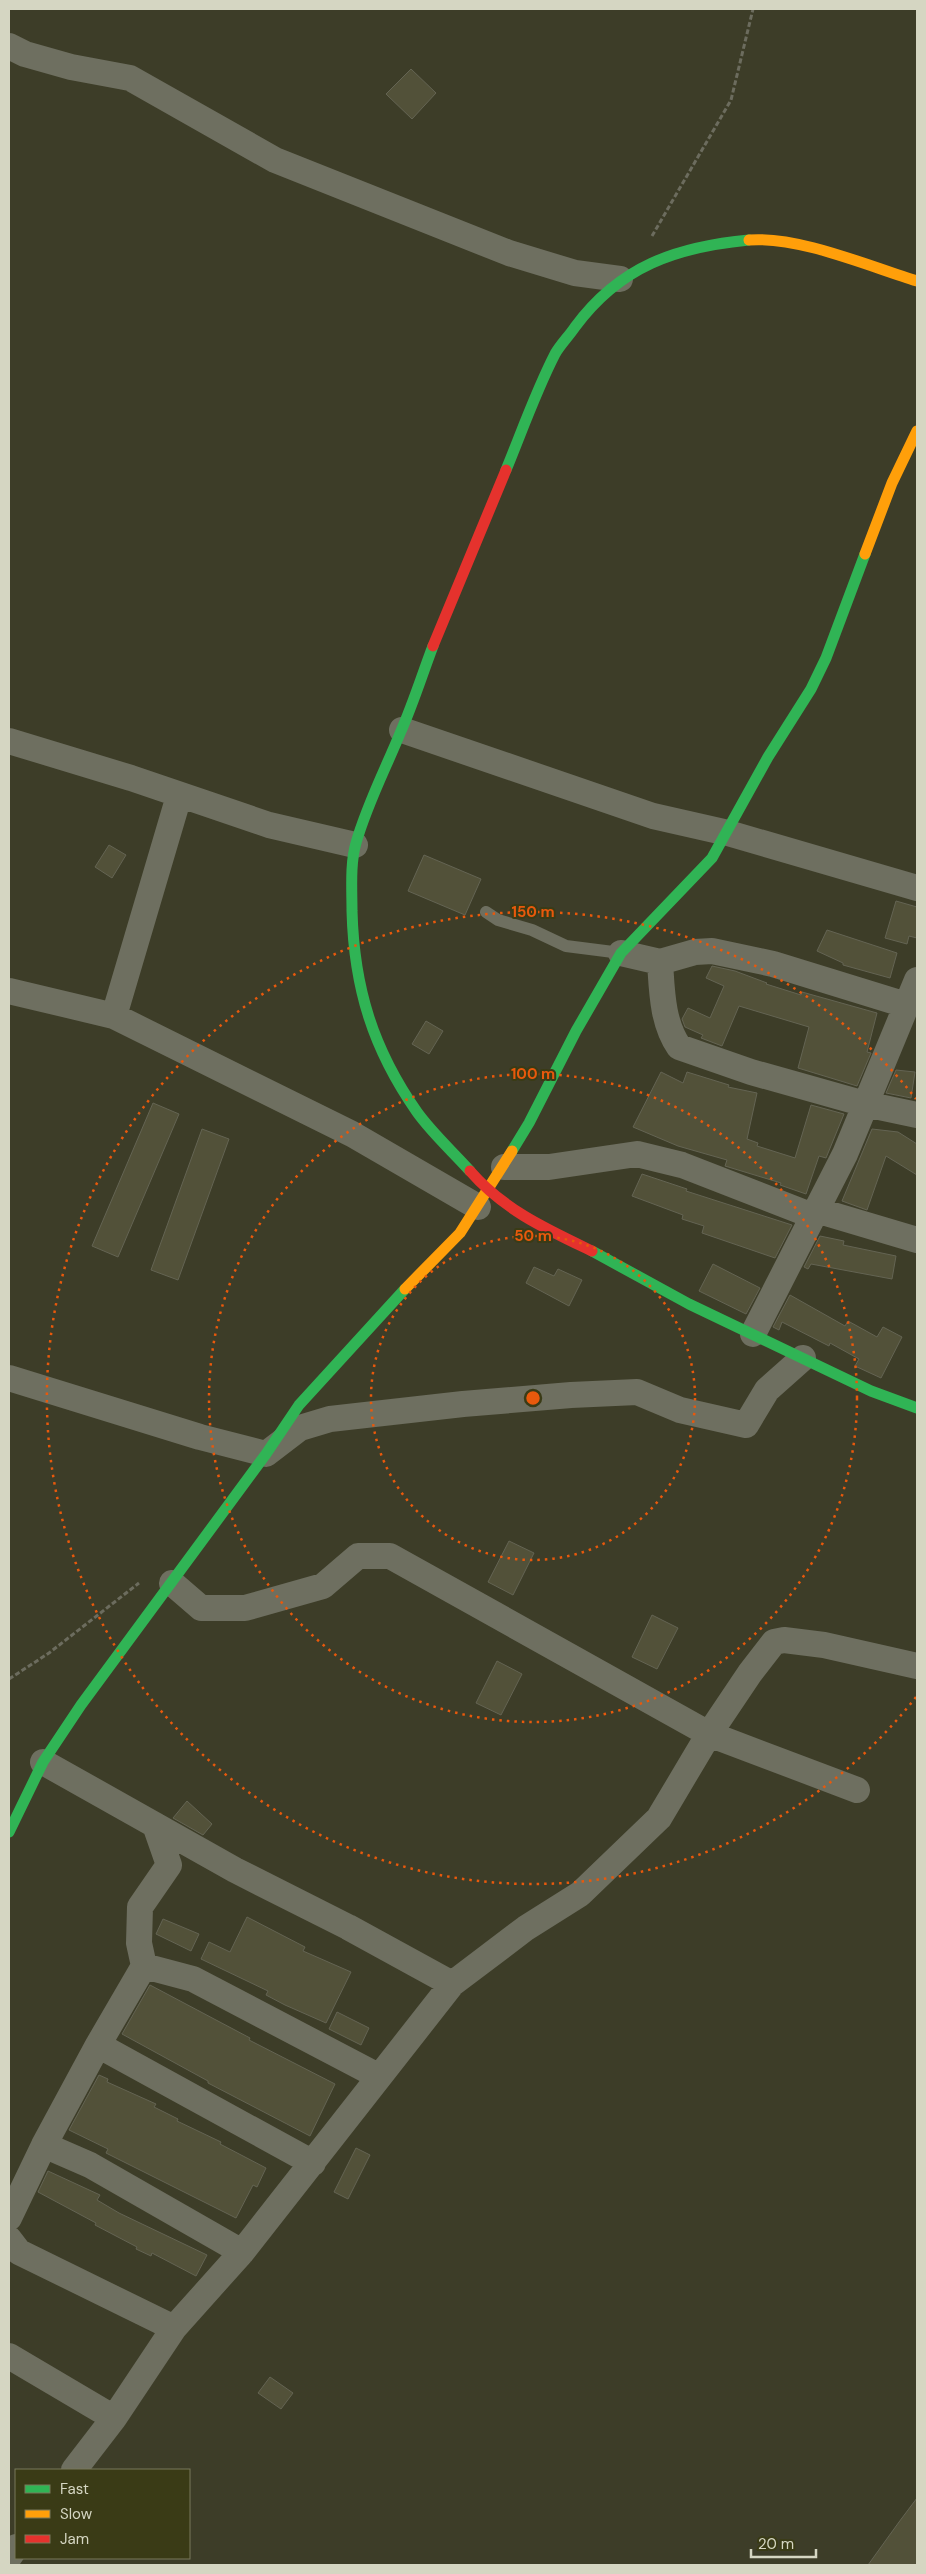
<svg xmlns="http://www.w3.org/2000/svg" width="926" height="2574" font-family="'DM Sans',sans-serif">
  <rect width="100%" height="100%" fill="#3d3d28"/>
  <path fill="#525139" stroke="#646453" d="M411 69 436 93 412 119 386 94Z
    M109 845 126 855 112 878 95 867Z
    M424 855 481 879 465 915 408 891Z
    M896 901 917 907V938L909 936 907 944 885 938Z
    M827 930 897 953 890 978 843 965V963L817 951Z
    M712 966 735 971 767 983 766 984 801 995 802 992 877 1013 867 1052 871 1053 857 1086 798 1068 809 1027 739 1006 722 1046 701 1038 703 1035 685 1027 682 1019 688 1008 710 1018 724 986 706 978Z
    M426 1021 443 1031 429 1054 412 1044Z
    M896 1070 915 1072 911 1098 886 1093Z
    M661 1072 683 1083 687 1072 729 1085 728 1087 757 1093 747 1139 758 1143 757 1146 795 1158 811 1105 844 1114 826 1158 819 1156 806 1194 780 1185 781 1183 725 1166 727 1160 678 1146 633 1127Z
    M153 1103 179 1114 118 1257 92 1246Z
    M202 1129 229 1139 178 1280 151 1270Z
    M872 1129 898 1132 917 1144V1175L886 1156 867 1210 842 1201Z
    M642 1174 687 1189 686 1191 792 1225 775 1258 702 1233 704 1226 682 1219 683 1215 632 1196Z
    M820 1236 844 1241 843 1245 896 1256 892 1279 811 1264 808 1269 804 1267Z
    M713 1264 760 1288 746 1314 699 1291Z
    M534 1267 554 1276 558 1269 582 1280 569 1306 526 1283Z
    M790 1295 845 1326 848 1321 877 1337 883 1327 902 1337 881 1378 855 1366 859 1359 830 1343 829 1346 782 1322 779 1330 773 1327Z
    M509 1541 534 1553 513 1595 488 1582Z
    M652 1615 678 1628 657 1669 632 1657Z
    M497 1661 522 1674 501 1715 476 1703Z
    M187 1801 212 1824 203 1835 173 1818Z
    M247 1917 305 1947 303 1951 351 1972 326 2023 285 2005 266 1995 268 1991 201 1959 209 1942 230 1952Z
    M163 1919 199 1934 191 1951 156 1934Z
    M150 1985 250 2038 249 2040 335 2084 310 2136 208 2083V2081L122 2034Z
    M337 2012 369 2028 361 2045 329 2029Z
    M99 2075 108 2079 107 2082 156 2104 154 2107 178 2119 177 2121 221 2142 220 2144 266 2168 257 2187 253 2185 236 2218 106 2153 108 2149 69 2130Z
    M356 2148 370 2155 348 2199 334 2192Z
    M48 2171 100 2195 97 2200 119 2213 207 2255 196 2276 152 2253 151 2256 136 2249 137 2247 95 2225 96 2223 38 2192Z
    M270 2377 293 2393 281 2409 258 2393Z
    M917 2498V2565H868L899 2522Z"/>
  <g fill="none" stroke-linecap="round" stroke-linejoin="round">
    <path stroke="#6c6c5e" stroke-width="3" stroke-dasharray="5 2.5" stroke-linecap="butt" d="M652 236 731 100 753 9
      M9 1679 49 1653 139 1583"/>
    <path stroke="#6e6f60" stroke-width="12" d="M486 912 498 920 532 930 566 946 621 953"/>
    <path stroke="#6e6f60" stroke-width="26" d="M9 46 25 54 71 67 130 78 275 160 509 253 575 273 620 279
      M402 730 653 816 728 833 917 888
      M9 741 131 778 269 825 355 845
      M621 953 660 962C662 991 662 1022 679 1047L751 1072 865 1104 917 1115
      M660 962 695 952 712 951 773 964 906 1005
      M9 991 114 1016 352 1134 478 1207
      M114 1016 179 796
      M504 1167H549L637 1154 682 1165 813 1216
      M816 1210 917 1240
      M753 1334 845 1154 917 980
      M9 1378 200 1437 266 1454 300 1428 330 1419 463 1404 571 1395 637 1392 680 1410 746 1425 767 1390 803 1358
      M172 1583 201 1608H245L323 1586 358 1556H390L709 1734 857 1790
      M43 1762 235 1870 348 1927 452 1984
      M144 1966 139 1943 140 1907 169 1865 155 1825
      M98 2045 313 2163
      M9 2218 44 2145
      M9 2239 19 2252 174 2328
      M242 2252 90 2165 44 2145 98 2045 144 1966 193 1979 378 2076
      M9 2356 114 2418
      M74 2470 114 2418 174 2328 242 2252 452 1984 526 1928 580 1894 659 1818 709 1734 750 1673 774 1642 784 1640 824 1645 917 1666
      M9 2557 16 2547"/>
    <path stroke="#30b455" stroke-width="11" d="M506 470C522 431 536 391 555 354 560 345 569 336 575 327 620 266 676 247 749 240
      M433 646C422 675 413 704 401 731 386 768 367 804 356 843 350 863 352 890 352 911 354 988 373 1049 417 1112 432 1133 453 1152 470 1171
      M512 1151 529 1123 576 1031 621 953 712 858 768 757 811 689 826 658 865 554
      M592 1251 689 1304 871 1391 917 1408
      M9 1832 43 1762 81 1705 266 1454 299 1405 405 1289"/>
    <path stroke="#ff9f0a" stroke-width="11" d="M749 240C799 236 868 266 917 281
      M865 554 892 483 917 431
      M405 1289 460 1233 512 1151"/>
    <path stroke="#e5322d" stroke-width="11" d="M433 646 506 470
      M470 1171C504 1210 546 1229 592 1251"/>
  </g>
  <g fill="none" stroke="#e8590c" stroke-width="2.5" stroke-dasharray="2.5 5">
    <circle cx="533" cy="1398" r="162"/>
    <circle cx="533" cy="1398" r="324"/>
    <path d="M916 1697A486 486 0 1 1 916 1099"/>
  </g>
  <circle cx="533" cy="1398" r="8" fill="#e8590c" stroke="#3a3b16" stroke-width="2.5"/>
  <g font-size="15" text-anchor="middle" font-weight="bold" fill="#e8590c" stroke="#3a3b16" stroke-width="4" stroke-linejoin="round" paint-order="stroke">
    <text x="533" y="917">150 m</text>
    <text x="533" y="1079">100 m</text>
    <text x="533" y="1241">50 m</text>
  </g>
  <rect width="926" height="2574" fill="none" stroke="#d5d6c2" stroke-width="20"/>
  <rect x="15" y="2469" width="175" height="90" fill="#3a3b16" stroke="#78795b"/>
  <rect x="25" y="2485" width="25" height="8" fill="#30b455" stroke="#78795b"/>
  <text x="60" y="2494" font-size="15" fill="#d5d6c2">Fast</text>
  <rect x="25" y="2510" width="25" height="8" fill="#ff9f0a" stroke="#78795b"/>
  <text x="60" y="2519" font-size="15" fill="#d5d6c2">Slow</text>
  <rect x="25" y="2535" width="25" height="8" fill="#e5322d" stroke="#78795b"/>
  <text x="60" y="2544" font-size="15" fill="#d5d6c2">Jam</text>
  <path d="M751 2549v8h65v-8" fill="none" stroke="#d5d6c2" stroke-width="2.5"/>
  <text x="758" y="2549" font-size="15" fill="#d5d6c2" stroke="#3a3b16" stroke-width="4" paint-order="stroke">20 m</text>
</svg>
